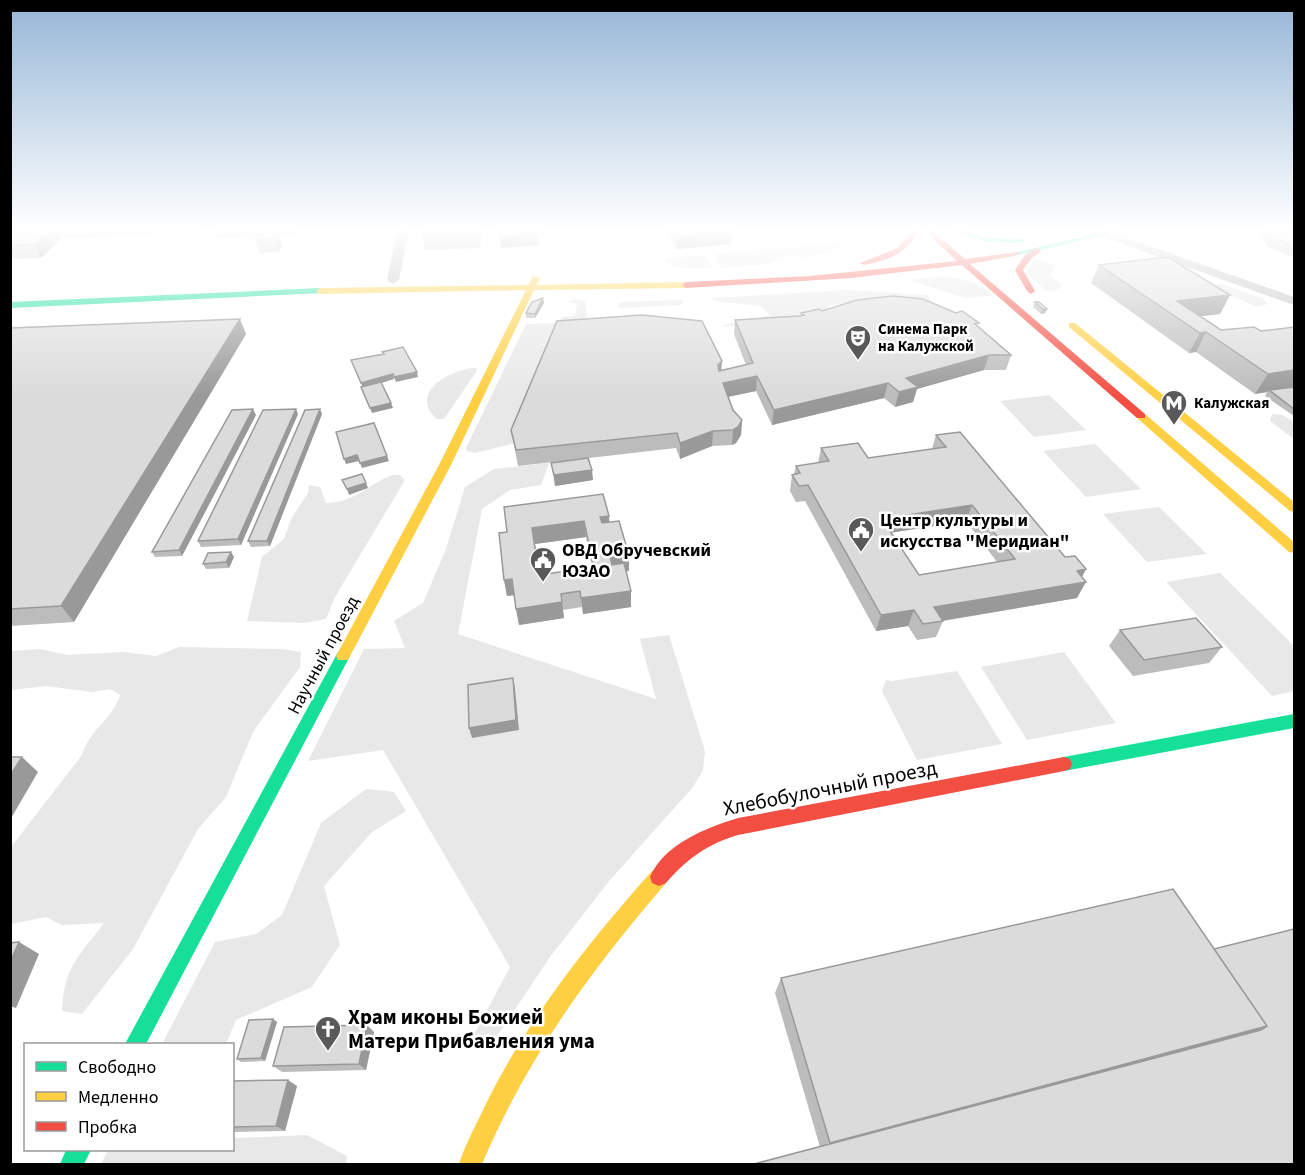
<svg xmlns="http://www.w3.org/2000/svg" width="1305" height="1175" font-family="'Source Sans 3',sans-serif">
  <rect width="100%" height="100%" fill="#fff"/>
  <path fill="#e8e8e8" d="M845 243 832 251 806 257 789 255 767 264 720 268 714 254Z
    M706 255 712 268C696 268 680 270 665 262L667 258Z
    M1038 259 1056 266 1050 275 1062 285 1057 290 1046 291 1031 277 1027 271 1033 262Z
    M939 277C962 277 976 282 995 295L966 298 908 280Z
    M1221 284 1262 298 1268 304 1256 307 1208 285Z
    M847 290 927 295 934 305 876 299 831 305 816 318 774 325 720 326 771 315 760 306 722 302 711 298Z
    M574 299 585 301 587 317 559 335 515 443 475 453 467 451 466 448 526 324 558 323 562 317 575 316 577 303H568Z
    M679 300 684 301 681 305 619 308V302Z
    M473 368 477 369 476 372 444 419H437C408 393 448 371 473 368Z
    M1049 395 1086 430 1034 437 1000 401Z
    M1272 414 1283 415 1294 422V439L1270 421Z
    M1095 444 1141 489 1086 497 1043 451Z
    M549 463 541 485 510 490 482 509 458 634 656 699 640 639 669 635 705 751 703 770 693 787 610 880 550 957 489 1048 471 1040 510 967 383 750 308 761 364 649 405 648 394 621 423 603 446 549 465 487 494 469Z
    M393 475H400L405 480 335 597 326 619 304 623 247 621 262 557 284 539 291 519 308 493 309 485 320 487 326 503C355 503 367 484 393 475Z
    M1159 507 1207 554 1147 562 1103 514Z
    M1220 573 1294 646V691L1272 696 1166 582Z
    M179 647 282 649 301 652 300 667 253 732 226 797 198 829 133 949 82 1014 62 1011C64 966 79 957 104 923L62 925 46 917 11 924V847L82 755C90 728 112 721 120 695L110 689 92 692 46 686 11 690V651L40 649 68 655 123 652 156 656Z
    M1064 652 1116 723 1027 740 981 667Z
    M957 671 1002 744 917 760 882 691 886 680 892 681Z
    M366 789 394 792 406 811 372 832 324 886 340 945 312 987 236 1020 226 1044H162L215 942 256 934 282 915 321 823Z
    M307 1135 347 1156 346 1164H101L108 1150H232L233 1138Z"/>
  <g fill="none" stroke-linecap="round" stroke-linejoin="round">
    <path fill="#bdbdbd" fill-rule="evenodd" d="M397 231H409L399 280 393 284 387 280Z
      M1107 231 1294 297V305L1103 237 1101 235Z"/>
    <path fill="#16e098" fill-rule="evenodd" d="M952 231H965L987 238 1021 239 1025 241 1021 243 987 242Z
      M1107 231H1122L1014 256 1010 254Z
      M320 288 323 289V293L10 308V302Z
      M343 650 348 652 350 656 146 1044H125L338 652Z
      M1294 714V728L1064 771 1058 769 1056 764 1058 759 1064 757Z
      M66 1150H91L84 1164H60Z"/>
    <path fill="#ffcf43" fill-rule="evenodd" d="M533 276 540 278 537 285 686 282 690 285 686 288 534 290 451 465 348 660H338L336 656 439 465 526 290 320 294 316 291 320 288 528 285Z
      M1069 323H1075L1294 502V512L1290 511 1069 327Z
      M1141 413 1145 414 1294 542V553L1289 552 1137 418 1136 416Z
      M659 868 666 871 668 877 666 883C589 973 528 1056 482 1164H459C465 1145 476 1125 485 1106 528 1018 588 943 652 871Z"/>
    <path fill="#f24e42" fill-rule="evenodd" d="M911 231H918C908 254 887 260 864 265L860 263 898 248Z
      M925 231H933L965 259 1017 252 1018 254 1014 256 970 264 1145 414V418H1137L962 265 851 278 686 288 682 285 686 282 810 276 957 261Z
      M1035 248 1042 250 1030 260 1023 270 1035 291 1031 294 1027 291 1015 270 1024 256Z
      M1064 757 1070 759 1072 764 1070 769 1064 771 738 835C707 844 686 860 666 883L659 886 652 883 650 877C664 844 706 828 738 818Z"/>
  </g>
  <path fill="#bcbcbc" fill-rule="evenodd" d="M10 231H208L61 239 41 258 10 259Z
    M213 231H298L296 235H279L282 246 279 252 260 253 255 240 257 236 216 238Z
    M423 231H480V248L425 250 422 237Z
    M667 231H732L731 244 677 249Z
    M1262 231H1294V256H1289L1267 246 1261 234Z
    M1099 265 1230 295 1220 314 1200 316 1221 330 1261 331 1294 327V416L1265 396 1267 392 1255 394 1196 352 1189 353 1091 283Z
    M1035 302 1047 309 1045 313 1041 314 1033 307Z
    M544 303 535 318H526V313Z
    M822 311 978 327 1011 355 1006 370H984L917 389 913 402 895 407 884 398 772 425 756 391 728 397 733 410 742 420 741 435 736 443 732 445 712 446 680 459 676 448 589 458 593 480 555 486 551 463 562 461 518 466 511 430 721 370 746 365 734 334 735 320 801 316V313Z
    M10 328 246 334 74 622 10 626Z
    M298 414 241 545 201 547 198 541Z
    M322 414 270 546 251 547 248 541Z
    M256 415 182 556 155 557 152 552Z
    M936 435 1065 557 1086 569 1082 577 1077 598 943 621 936 637 917 640 908 626 876 631 805 501 796 502 790 491 792 475 794 474 796 466 818 463 821 448 868 458 932 449ZM966 521 997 562 919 575 891 532Z
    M609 516V522L629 571H626L631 591V607L583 614 582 607 563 610 564 618 519 625 514 595 507 596 504 580 499 533ZM586 537 592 568 539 575 535 544Z
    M234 557 229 568 206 569 203 564Z
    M1120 630 1222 647 1209 663 1133 676 1109 646Z
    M1214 949 1294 1164 820 1147 775 993 781 978Z
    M273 1019 277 1022 265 1061 241 1062 237 1059Z
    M374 1032 366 1070 282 1072 273 1066Z
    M232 1081 297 1086 285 1131 232 1132Z"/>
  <path fill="#999" d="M48 231H57L61 239 41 258 34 244Z
    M478 231H480L481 235 480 248Z
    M722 231H732L731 244 677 249V235Z
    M538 232 539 245 501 248 499 235Z
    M278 233 282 246 279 252 275 239Z
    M1230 295 1220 314 1179 319 1177 301Z
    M543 298 544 303 535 318V314Z
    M1043 309H1047L1045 313 1041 314Z
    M240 319 246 334 74 622 61 606Z
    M1206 332 1196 352 1189 353 1200 333Z
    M989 355 984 370 917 389 913 402 895 407 899 392 906 378Z
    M722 361 721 376 718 365Z
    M1294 370V389L1269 390 1267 392 1255 394 1268 374Z
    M417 372 418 377 396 382 394 377Z
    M393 374 394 379 363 389 361 383Z
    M757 376 756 391 722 398 723 383Z
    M888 383 884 398 772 425 774 410Z
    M391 403 393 408 372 413 370 408Z
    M253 409 256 415 182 556 179 550Z
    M296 409 298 414 241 545 238 539Z
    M320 409 322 414 270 546 267 541Z
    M742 420 741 435 736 443 732 445 733 430Z
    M713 431 712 446 680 459V443Z
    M357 455 359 461 346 464 344 459Z
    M387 456 389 461 362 468 360 463Z
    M592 470 593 480 555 486 554 475Z
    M366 483 368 488 349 495 347 489Z
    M972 505 966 521 877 535 882 519Z
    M609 516 610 532 601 533 600 517Z
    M584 521 586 537 535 544 532 528Z
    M231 552 234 557 229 568 226 562Z
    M629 555V571L611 573 610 557Z
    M1086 569 1078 584 1086 582 1077 598 928 623 934 607 1077 571Z
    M512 579 515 595 507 596 504 580Z
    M631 591V607L583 614 581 598Z
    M562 602 564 618 519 625 516 609Z
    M914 610 908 626 876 631 881 615Z
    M513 678 515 689 519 730 472 738 469 728Z
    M22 757 38 772 10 820V776Z
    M19 942 39 954 16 1008 10 1006V962Z
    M273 1019 277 1022 265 1061 261 1058Z
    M367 1025 374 1032 366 1070 359 1064Z
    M1267 1026 1240 1040 821 1152 830 1143Z
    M288 1080 297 1086 285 1131 276 1126Z"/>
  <path fill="#dbdbdb" stroke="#999" stroke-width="1.5" fill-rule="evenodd" d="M10 231H48L34 244 10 246Z
    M423 231H478V234L422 237Z
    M498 231H537L538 232 499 235Z
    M675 231H722L677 235Z
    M1269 231H1294V247L1272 237Z
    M278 233 275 239 255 240 259 234Z
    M1168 257 1230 295 1177 301 1221 330 1254 327 1261 331 1294 327V370L1268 374 1206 332 1200 333 1099 265Z
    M893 296 923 299 956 313 962 311 979 323 975 324 1011 355H989L906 378 918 387 899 392 888 383 774 410 757 376 723 383 733 410 742 420 738 427 733 430 713 431 680 443 677 433 516 450 511 430 557 321 642 315 702 321 722 361 718 365 719 371 753 363 735 320 800 316 804 315 801 313 819 309 822 311 857 300Z
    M543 298 535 314 526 313 532 302Z
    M1035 302H1039L1047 309H1043Z
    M240 319 61 606 10 609V328Z
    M403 347 417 372 394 377 393 374 361 383 351 360 384 354 382 352Z
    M381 382 391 403 370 408 361 387Z
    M1294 387V409L1269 390Z
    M253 409 179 550 152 552 232 410Z
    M296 409 238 539 198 541 263 410Z
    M320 409 267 541H248L305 410Z
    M374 423 387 456 360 463 357 455 344 459 336 432Z
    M960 432 1065 557 1075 556 1086 569 1077 571 1086 582 934 607 943 621 923 624 914 610 881 615 808 485 799 486 792 475 800 473 796 466 829 461 821 448 858 443 868 458 946 447 936 435ZM972 505 1015 559 919 575 882 519Z
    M588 458 592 470 554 475 551 463Z
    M362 474 366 483 347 489 342 480Z
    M603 494 609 516 600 517 602 523 619 521 629 555 610 557 612 565 624 563 631 591 581 598 580 591 561 594 562 602 516 609 512 579 504 580 499 533 507 532 504 507ZM584 521 594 567 539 575 532 528Z
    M231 552 226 562 203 564 208 553Z
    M1196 618 1222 647 1144 660 1120 630Z
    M513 678 516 720 469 728 468 685Z
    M10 757H22L10 776Z
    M1173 889 1267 1026 830 1143 781 978Z
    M1294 929V1164H754L1261 1030 1267 1026 1214 949Z
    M19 942 10 962V943Z
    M273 1019 261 1058 237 1059 249 1020Z
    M367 1025 359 1064 273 1066 284 1027Z
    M288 1080 276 1126 232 1127V1081Z"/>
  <linearGradient id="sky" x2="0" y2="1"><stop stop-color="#95b6d6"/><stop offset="0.58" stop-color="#fff"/><stop offset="1" stop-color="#fff" stop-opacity="0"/></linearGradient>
  <rect width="1305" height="396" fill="url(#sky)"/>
  <defs>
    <g id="theatre-pin" transform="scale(1.35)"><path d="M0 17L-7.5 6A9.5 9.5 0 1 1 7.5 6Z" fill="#595959" stroke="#fff"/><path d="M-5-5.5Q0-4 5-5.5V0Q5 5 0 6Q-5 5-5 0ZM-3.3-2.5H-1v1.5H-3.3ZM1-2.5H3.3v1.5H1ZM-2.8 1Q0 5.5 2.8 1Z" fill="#fff"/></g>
    <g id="metro-pin" transform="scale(1.35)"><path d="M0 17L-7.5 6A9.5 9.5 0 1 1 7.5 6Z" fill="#595959" stroke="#fff"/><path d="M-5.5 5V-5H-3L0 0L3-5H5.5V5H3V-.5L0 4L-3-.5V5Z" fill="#fff"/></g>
    <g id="civic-pin" transform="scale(1.35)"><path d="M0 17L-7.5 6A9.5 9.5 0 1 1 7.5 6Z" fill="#595959" stroke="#fff"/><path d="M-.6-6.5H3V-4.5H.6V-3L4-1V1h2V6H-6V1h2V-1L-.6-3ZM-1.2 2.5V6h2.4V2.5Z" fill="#fff"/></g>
    <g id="church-pin" transform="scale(1.35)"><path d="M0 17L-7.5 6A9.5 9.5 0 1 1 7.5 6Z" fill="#595959" stroke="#fff"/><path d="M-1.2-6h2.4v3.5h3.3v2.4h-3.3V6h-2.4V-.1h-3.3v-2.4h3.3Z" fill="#fff"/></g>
  </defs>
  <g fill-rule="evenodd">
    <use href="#theatre-pin" x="858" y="338"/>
    <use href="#metro-pin" x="1174" y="403"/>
    <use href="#civic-pin" x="861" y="530"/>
    <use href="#civic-pin" x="543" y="560"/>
    <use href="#church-pin" x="328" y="1029"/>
  </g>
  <g text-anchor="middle" stroke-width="5" stroke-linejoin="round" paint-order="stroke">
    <g font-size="15" font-weight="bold" fill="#000" stroke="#fff" text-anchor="start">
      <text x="878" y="334">Синема Парк<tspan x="878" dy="17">на Калужской</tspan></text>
      <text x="1194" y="408">Калужская</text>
    </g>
    <g font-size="18" font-weight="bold" fill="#000" stroke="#fff" text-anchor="start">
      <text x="880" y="526">Центр культуры и<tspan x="880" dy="21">искусства "Меридиан"</tspan></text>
      <text x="562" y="556">ОВД Обручевский<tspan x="562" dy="21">ЮЗАО</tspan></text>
    </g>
    <g font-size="18" fill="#000" stroke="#fff">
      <text transform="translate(323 655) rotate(-62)" y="6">Научный проезд</text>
    </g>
    <g font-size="21" fill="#000" stroke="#fff">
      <text transform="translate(830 788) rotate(-11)" y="7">Хлебобулочный проезд</text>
    </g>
    <g font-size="21" font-weight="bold" fill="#000" stroke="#fff" text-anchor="start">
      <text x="348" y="1024">Храм иконы Божией<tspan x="348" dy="24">Матери Прибавления ума</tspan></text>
    </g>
  </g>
  <rect width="1305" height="1175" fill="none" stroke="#000000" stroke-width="24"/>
  <rect x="24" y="1043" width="210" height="108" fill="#ffffff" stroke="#999999" stroke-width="1.5"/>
  <rect x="36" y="1062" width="30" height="9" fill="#16e098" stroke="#999999" stroke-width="1.5"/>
  <text x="78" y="1073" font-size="18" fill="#000000">Свободно</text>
  <rect x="36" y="1092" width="30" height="9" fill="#ffcf43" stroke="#999999" stroke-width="1.5"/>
  <text x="78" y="1103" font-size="18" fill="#000000">Медленно</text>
  <rect x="36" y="1122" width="30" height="9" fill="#f24e42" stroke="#999999" stroke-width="1.5"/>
  <text x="78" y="1133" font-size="18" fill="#000000">Пробка</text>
</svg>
